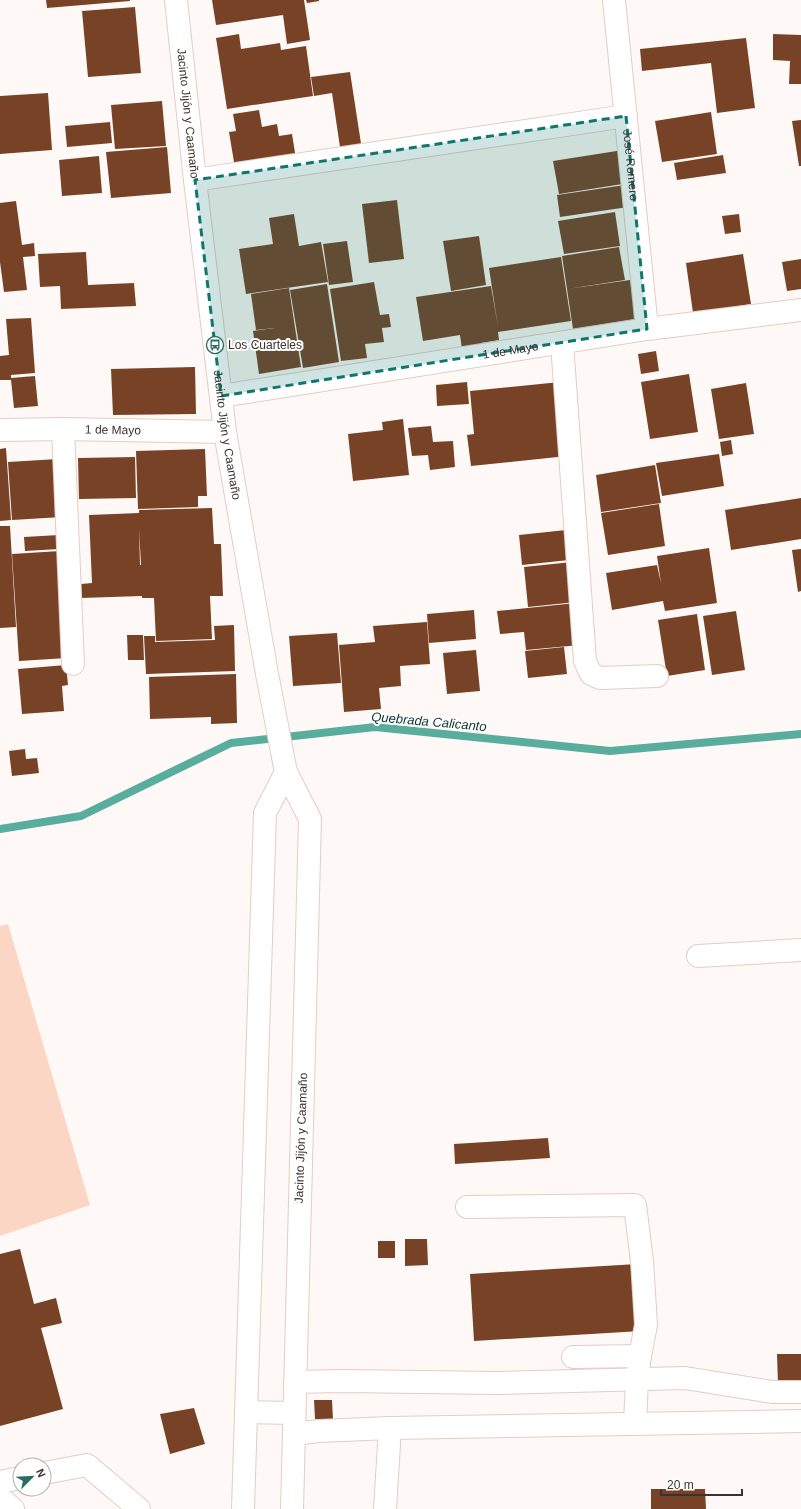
<svg xmlns="http://www.w3.org/2000/svg" width="801" height="1509" font-family="Helvetica,sans-serif">
  <rect width="100%" height="100%" fill="#fef9f6"/>
  <path fill="#fbd6c5" d="M8 924 90 1205 0 1236V926Z"/>
  <g fill="none" stroke-linecap="round" stroke-linejoin="round">
    <path stroke="#59ad9d" stroke-width="8" d="M0 829 81 816 231 743 375 727 610 751 801 734"/>
  </g>
  <path fill="#784226" fill-rule="evenodd" d="M46 0H130V1L47 8Z
    M212 0H304L310 40 287 44 283 15 216 25Z
    M306 0H319V1L307 3Z
    M135 7 141 73 88 77 82 11Z
    M239 34 241 49 280 43 281 50 306 46 313 96 227 109 216 38Z
    M773 34 801 35V84H789L790 61 773 60Z
    M746 38 755 108 717 113 711 63 642 71 640 49Z
    M350 72 362 150 341 154 332 93 314 96 311 77Z
    M48 93 52 150 0 154V96Z
    M162 101 166 146 115 149 111 105Z
    M259 110 262 127 277 124 279 136 292 134 296 159 235 168 229 132 236 131 233 114Z
    M711 112 717 154 662 162 655 121Z
    M801 120V166H799L792 121Z
    M110 122 112 143 67 147 65 126Z
    M167 147 171 193 111 198 106 152Z
    M623 150 629 183 559 194 553 161Z
    M723 155 726 173 677 180 674 163Z
    M99 156 102 193 62 196 59 160Z
    M625 185 628 207 560 217 557 195Z
    M397 200 404 259 369 263 362 204Z
    M16 201 22 245 34 243 35 256 23 257 27 290 4 292 0 262V203Z
    M615 212 620 246 564 254 558 221Z
    M294 214 299 246 321 242 328 282 246 294 239 249 273 244 269 218Z
    M739 214 741 232 725 234 722 216Z
    M479 236 486 285 451 291 443 241Z
    M347 241 353 282 329 285 323 244Z
    M619 247 625 280 567 289 562 256Z
    M86 252 88 285 134 283 136 306 61 309 60 286 40 287 38 254Z
    M743 254 751 304 693 313 686 263Z
    M561 257 571 321 498 332 499 340 481 343 483 353 463 356 460 335 423 341 416 297 491 286 498 327 489 268Z
    M801 259V289L787 291 782 262Z
    M630 280 636 319 573 329 567 289Z
    M374 282 380 315 389 314 391 327 382 328 384 342 365 344 367 358 341 361 330 289Z
    M327 284 339 362 303 368 290 290Z
    M289 288 301 367 259 374 253 331 275 328 256 330 251 294Z
    M31 318 35 373 11 375V378L35 376 38 406 14 408 11 380H0V356L9 355 6 319Z
    M656 351 659 371 641 374 638 354Z
    M195 367 196 414 113 415 111 369Z
    M689 374 698 432 650 439 641 382Z
    M467 382 469 404 437 406 436 385Z
    M560 382 567 456 471 466 467 435 474 434 470 391Z
    M746 383 754 434 719 439 711 389Z
    M403 419 409 475 353 481 348 434 383 430 382 422Z
    M431 426 433 442 453 441 455 467 430 470 428 455 412 456 408 428Z
    M731 440 733 454 722 456 720 442Z
    M6 448 11 520 0 521V449Z
    M205 449 207 496H198V507L138 509 136 451Z
    M719 454 724 486 662 496 656 463Z
    M135 457 136 498 79 499 78 458Z
    M58 459 62 517 12 520 8 462Z
    M655 465 661 503 601 512 596 475Z
    M801 498V539L731 550 725 510Z
    M659 504 665 546 608 555 601 513Z
    M212 508 214 544H221L223 596H210L212 639 156 641 154 598H142V596L81 598V584L92 583 89 515 139 513V510ZM139 529 141 565H140Z
    M0 526H10L16 627 0 628Z
    M566 530 569 560 522 565 519 535Z
    M59 535V549L25 551 24 537Z
    M709 548 717 603 665 611 663 601 612 610 606 573 657 565 661 583 657 556Z
    M801 549V591L798 592 792 550Z
    M60 551 67 658 19 661 12 554Z
    M572 562 576 602 528 607 524 567Z
    M576 603 580 645 526 650 524 632 500 634 497 611Z
    M474 610 476 639 429 643 427 614Z
    M736 611 745 670 712 675 703 616Z
    M697 614 705 670 667 676 658 620Z
    M427 622 430 664 400 666 401 686 379 688 381 709 344 712 339 645 375 642 373 626Z
    M234 625 235 671 146 674 144 636H155V642L215 640 214 626Z
    M337 633 341 683 293 686 289 636Z
    M127 635H143L144 660H128Z
    M564 647 567 674 528 678 525 651Z
    M476 650 480 691 447 694 443 653Z
    M66 665 68 685 62 686 64 711 22 714 18 669Z
    M236 674 237 723 211 724V717L150 719 149 677Z
    M25 749 26 759 37 758 39 773 12 776 9 751Z
    M548 1138 550 1158 455 1164 454 1144Z
    M405 1239H427L428 1265 405 1266Z
    M378 1241H395V1258H378Z
    M20 1249 34 1304 56 1298 62 1323 41 1328 63 1409 0 1426V1254Z
    M637 1264 641 1331 474 1341 470 1274Z
    M777 1354H801V1385H778Z
    M314 1400H332L333 1419H315Z
    M194 1408 205 1444 170 1454 160 1414Z
    M651 1489H705L706 1509H651Z"/>
  <g fill="none" stroke-linecap="round" stroke-linejoin="round">
    <g stroke="#e5ccc1" stroke-width="24">
      <g id="minor">
        <path id="s1" d="M176 0 195 180 225 432 267 674 284 762 286 772 310 819 292 1509"/>
        <path id="s2" d="M614 0 647 329"/>
        <path d="M195 180 626 116"/>
        <path d="M562 343 585 661 591 674 600 678 657 676"/>
        <path id="s3" d="M221 396 647 329 801 310"/>
        <path d="M63 429 73 664"/>
        <path id="s4" d="M0 430 63 429 225 432"/>
        <path d="M698 956 801 950"/>
        <path d="M467 1207 635 1205 642 1261 646 1325 640 1356 637 1380 635 1424"/>
        <path d="M573 1357 640 1356"/>
        <path d="M295 1382 342 1381 498 1383 685 1378 772 1392H801"/>
        <path d="M246 1412 294 1413"/>
        <path d="M294 1434 319 1431 390 1428 801 1421"/>
        <path d="M44 1473 87 1465 139 1509"/>
        <path d="M0 1482 20 1478"/>
        <path d="M0 1498 13 1509"/>
        <path d="M243 1509 265 813 286 772"/>
        <path d="M385 1509 390 1428"/>
      </g>
    </g>
    <use href="#minor" stroke="#fff" stroke-width="22"/>
  </g>
  <path fill="#0f766e" fill-opacity="0.2" stroke="#0f766e" stroke-width="3" stroke-dasharray="8 5" stroke-linejoin="round" d="M626 116 647 329 221 396 195 180Z"/>
  <defs>
    <g id="bus-ring" transform="scale(0.9)"><circle r="9.5" fill="#fff" stroke="#296e62" stroke-width="1.5"/><path d="M-5-6H5V4H4V6H2V4H-2V6H-4V4H-5ZM-3.5-4V0h7V-4ZM-3.5 1.2v1.5H-2V1.2ZM2 1.2v1.5H3.5V1.2Z" fill="#296e62"/></g>
  </defs>
  <g fill-rule="evenodd">
    <use href="#bus-ring" x="215" y="345"/>
  </g>
  <g text-anchor="middle" stroke-width="4" stroke-linejoin="round" paint-order="stroke">
    <g font-size="12" fill="#3b312d" stroke="#fff">
      <text dy="4" stroke="none"><textPath href="#s1" startOffset="114">Jacinto Jijón y Caamaño</textPath></text>
      <text dy="4" stroke="none"><textPath href="#s2" startOffset="166">José Romero</textPath></text>
      <text dy="4" stroke="none"><textPath href="#s3" startOffset="293">1 de Mayo</textPath></text>
      <text dy="4" stroke="none"><textPath href="#s4" startOffset="113">1 de Mayo</textPath></text>
      <text dy="4" stroke="none"><textPath href="#s1" startOffset="438">Jacinto Jijón y Caamaño</textPath></text>
      <text transform="translate(301 1138) rotate(-88)" y="4">Jacinto Jijón y Caamaño</text>
    </g>
    <g font-size="12" fill="#3b312d" stroke="#fff" text-anchor="start">
      <text x="228" y="349">Los Cuarteles</text>
    </g>
    <g font-size="13" font-style="italic" fill="#0c342e" stroke="#fff">
      <text transform="translate(429 721) rotate(5)" y="5">Quebrada Calicanto</text>
    </g>
  </g>
  <g transform="translate(32 1477) rotate(66)"><circle r="19" fill="#ffffff" stroke="#b1adab"/>
  <path d="M0-3L7 15L0 10L-7 15Z" fill="#296e62"/>
  <text y="-6" font-size="11" font-weight="bold" text-anchor="middle" fill="#3b312d">N</text>
  </g>
  <path d="M661 1489v6h81v-6" fill="none" stroke="#3b312d" stroke-width="2"/>
  <text x="667" y="1489" font-size="12" fill="#3b312d" stroke="#ffffff" stroke-width="3" paint-order="stroke">20 m</text>
</svg>
